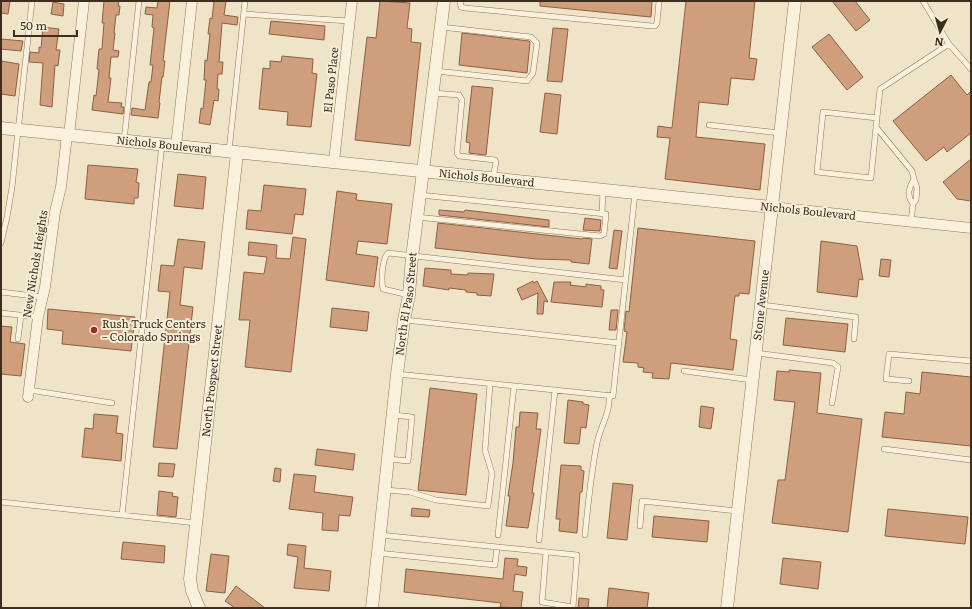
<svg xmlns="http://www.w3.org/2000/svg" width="972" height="609" font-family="Literata,serif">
  <rect width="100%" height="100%" fill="#f0e4c8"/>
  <path fill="#cf9f7d" stroke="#8d5f41" d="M1 1H10L8 14 1 13Z
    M104 1H119L118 6H120L119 15H116L114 33H115L113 50 119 51 118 57H111L109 78H111L108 102 122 103 121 107H124L123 114 92 110 94 95 96 96 99 70 97 69 99 49H102L104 23H102Z
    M158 1H170L163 61H165L163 77H162L159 102 160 103 158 118 131 115 132 108 145 110 149 82H151L153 65H150L154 28 152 27 153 15 145 14 146 7 157 8Z
    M214 1H226L224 15 238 17 237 25 222 23 219 62H223L222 74H218L217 89H219L218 101 214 100 210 125 199 123 201 108 203 109 206 80H204L205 60 207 61 210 34H208L210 18 212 19Z
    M380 1 410 3 407 28 412 29 411 42 421 43 410 146 355 140 367 37 376 38Z
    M540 1H652L651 17 540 6Z
    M686 1H755L749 58 757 59 754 80 731 78 728 105 699 102 696 137 765 144 760 190 665 179 670 138 657 137 658 126 672 128Z
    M832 1H855L870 20 856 31Z
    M53 2 64 4 63 16 51 14Z
    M271 21 325 26 324 40 269 34Z
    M43 27 59 29 56 50H60L58 66 55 65 52 107 40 105 43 63 29 62 30 52 39 53V47L41 48Z
    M553 28 568 29 562 82 547 81Z
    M462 33 529 41 530 42 527 73 459 65Z
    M829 34 863 77 847 90 812 47Z
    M1 39 23 41 21 51 1 49Z
    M282 56 313 59 312 73 317 74 311 127 287 125 288 112 259 109 263 68 270 69V61L281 62Z
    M1 61 19 64 15 96 1 94Z
    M951 75 967 95 971 91V133L947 152 944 147 926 161 893 121Z
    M472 86 493 88 486 155 469 153 470 143 466 142Z
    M545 93 561 95 557 134 540 132Z
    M971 159V201L957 199 943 182Z
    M88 165 138 169 136 182 139 183 138 198H134V204L85 199Z
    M178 174 206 177 203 209 174 206Z
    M264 185 306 189 303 215 295 214 292 234 246 229 248 210 261 211Z
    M337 191 357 194 356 200 392 204 387 244 358 241 356 254 378 257 374 287 326 280Z
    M439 210 464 212 465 210 549 220V227L439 215Z
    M585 218 601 220 600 231 583 230Z
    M438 223 582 239 583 238 592 239 589 264 571 262V260L536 259 435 248Z
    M638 228 755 241 749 294 739 293V296H735L730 339 737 340 733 370 671 363 669 379 652 378 653 373 643 372 644 368 638 367V363L623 362 627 332 624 331 626 311 629 312Z
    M614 230 622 231 617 269 609 268Z
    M293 237 306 239 291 372 245 367 250 320H239L244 272 264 274 267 257 248 255 249 242 277 245 276 258 290 259Z
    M178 239 205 242 202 269 184 267 180 305 193 307 177 449 153 447 170 292 158 291 161 265 174 266Z
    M821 241 857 246 863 280 859 279 857 297 817 292Z
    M881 259 891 260 889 277 879 276Z
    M425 268 451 270V274L468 275V273L494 274 491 296 477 295V293L466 292V290L449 288V290L423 286Z
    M533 281 534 283 537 281 548 302 544 301 543 314H537L538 293 522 300 517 289Z
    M554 282H571L570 285 586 287V284L601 286V290H604L602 307 551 302Z
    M332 308 369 312 367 331 330 327Z
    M48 309 135 317 131 351 62 344 63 331 47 329Z
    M611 310H618L616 330H609Z
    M786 318 848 324 845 352 783 345Z
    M1 326 12 327 10 342 25 344 21 376 1 374Z
    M789 370 821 373 817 413 862 419 848 532 772 523 778 480H785L795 402 774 400 777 371 789 372Z
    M922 372 971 377V446L882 437 885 412 904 414 906 392 920 394Z
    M430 388 477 394 466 495 418 490Z
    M568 400 583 402V404L589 405 586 428 581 427 579 444 564 443Z
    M701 406 714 408 711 429 699 427Z
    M520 412 538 413 536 429H541L532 493H534L528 528 506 526 510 496H508L513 463 516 427H519Z
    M94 414 118 416 116 433 123 434 121 461 82 457 85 428 93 429Z
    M317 449 355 454 353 470 315 465Z
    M159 463 175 464 173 477 158 476Z
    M561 465 581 466V470L584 471 582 492H580L577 533 559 531 560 519H556Z
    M275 468 281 469 280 482 273 481Z
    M294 474 316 476 314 492 353 497 350 516 339 515 338 531 322 530 323 513 289 509Z
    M613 483 633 485 627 540 607 538Z
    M159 491 173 493 172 496 178 497 176 517 157 515Z
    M412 508 430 510 429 517 411 516Z
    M888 509 968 517 965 544 885 536Z
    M654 516 709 521 707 542 652 537Z
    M123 542 165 546 164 563 121 559Z
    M288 544 306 546 304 568 331 571 329 591 294 588 298 557 287 555Z
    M211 554 229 556 225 593 206 591Z
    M505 558 518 559 517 566 527 567 526 576 515 574 513 591 523 592 521 608 500 607 501 603 404 592 406 569 503 579Z
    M783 558 821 562 818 589 780 584Z
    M236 586 265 608H235L225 601Z
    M609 588 649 593 647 608H607Z
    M579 598 589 599 588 608H578Z"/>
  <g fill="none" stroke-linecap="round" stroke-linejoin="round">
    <g stroke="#8d765c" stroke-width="6">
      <path id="service" d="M460 1 461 7 465 8 652 26H655L657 23 659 1
        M244 14 349 21
        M949 44 971 69
        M436 71 527 81 533 73 537 43 531 37 441 27
        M433 93 459 95 462 100 457 153 459 156 495 160 496 162 493 178
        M709 125 780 133
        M876 127 871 178 817 172 823 112 877 118
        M124 141 139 1
        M229 151 245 1
        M914 179 912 171 876 127 880 89 949 44 923 1
        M602 214 603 190
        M417 217 600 236 604 234 606 214 420 195
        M911 222 913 204 916 200 917 188 914 179C909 188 906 195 913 204
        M1 243 7 217 12 187 32 1
        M1 292 42 297
        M409 295 383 289C381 280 382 259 388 253L626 280
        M762 305 856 317 854 339
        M1 313 38 317
        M405 320 619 343
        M18 339 21 315
        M756 353 833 363 838 367 832 403
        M684 371 752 380
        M397 374 613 396 635 193
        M909 381 886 379 889 354 971 361
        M29 390 112 403
        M884 449 971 460
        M389 459 408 461 412 417 393 415
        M385 490 410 492 436 500 488 506 492 473 485 450 490 384
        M1 502 196 523
        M122 515 162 144
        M640 526 642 501 737 511
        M380 535 577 555 573 607 542 602 546 552
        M498 535 514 386
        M585 535C588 504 591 473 597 443 600 427 611 412 609 395
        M539 540 555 390
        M378 553 495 565 497 547"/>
    </g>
    <g stroke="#8d765c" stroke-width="11">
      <path id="minor" d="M69 135 84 1
        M176 146 192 1
        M334 161 352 1
        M772 207 971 228
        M28 397 38 317 45 287 55 212 61 187 67 135"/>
    </g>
    <g stroke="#8d765c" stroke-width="13">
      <g id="tertiary">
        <path id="s1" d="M1 128 772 207"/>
        <path id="s2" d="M199 608 192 591 190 579 237 153"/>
        <path id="s3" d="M372 608 397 374 404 320 409 295 412 257 420 195 444 1"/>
        <path id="s4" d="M727 608 795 1"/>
      </g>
    </g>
    <use href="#service" stroke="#faf1dc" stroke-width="5"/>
    <use href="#minor" stroke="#faf1dc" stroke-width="10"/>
    <use href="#tertiary" stroke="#faf1dc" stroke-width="12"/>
  </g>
  <circle fill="#9e2a2b" stroke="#f7eed8" stroke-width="1.5" cx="94" cy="330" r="4"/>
  <g text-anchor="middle" stroke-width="4" stroke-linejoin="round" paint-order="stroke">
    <g font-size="11" fill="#3d2e20" stroke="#f7eed8">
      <text transform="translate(331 80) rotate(-84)" y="4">El Paso Place</text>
      <text dy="4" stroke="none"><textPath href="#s1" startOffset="164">Nichols Boulevard</textPath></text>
      <text dy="4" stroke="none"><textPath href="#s1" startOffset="488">Nichols Boulevard</textPath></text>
      <text transform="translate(808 211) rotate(6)" y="4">Nichols Boulevard</text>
      <text transform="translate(35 264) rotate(-81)" y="4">New Nichols Heights</text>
      <text dy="4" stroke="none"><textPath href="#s3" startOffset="306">North El Paso Street</textPath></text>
      <text dy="4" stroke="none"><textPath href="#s4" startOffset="305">Stone Avenue</textPath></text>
      <text dy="4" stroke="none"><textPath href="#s2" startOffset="230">North Prospect Street</textPath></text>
    </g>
    <g font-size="11" fill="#3d2e20" stroke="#f7eed8" text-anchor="start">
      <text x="102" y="328">Rush Truck Centers<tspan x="102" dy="13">– Colorado Springs</tspan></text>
    </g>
  </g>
  <rect width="972" height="609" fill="none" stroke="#3d2e20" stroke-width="4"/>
  <g transform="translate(940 32) rotate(186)" stroke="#f7eed8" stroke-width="3" paint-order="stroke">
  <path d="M0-3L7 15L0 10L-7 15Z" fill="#3d2e20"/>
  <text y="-6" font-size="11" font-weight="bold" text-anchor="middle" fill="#3d2e20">N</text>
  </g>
  <path d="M14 30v6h63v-6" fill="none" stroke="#3d2e20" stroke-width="2"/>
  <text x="20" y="30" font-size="12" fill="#3d2e20" stroke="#f7eed8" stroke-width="3" paint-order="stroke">50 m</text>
</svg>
